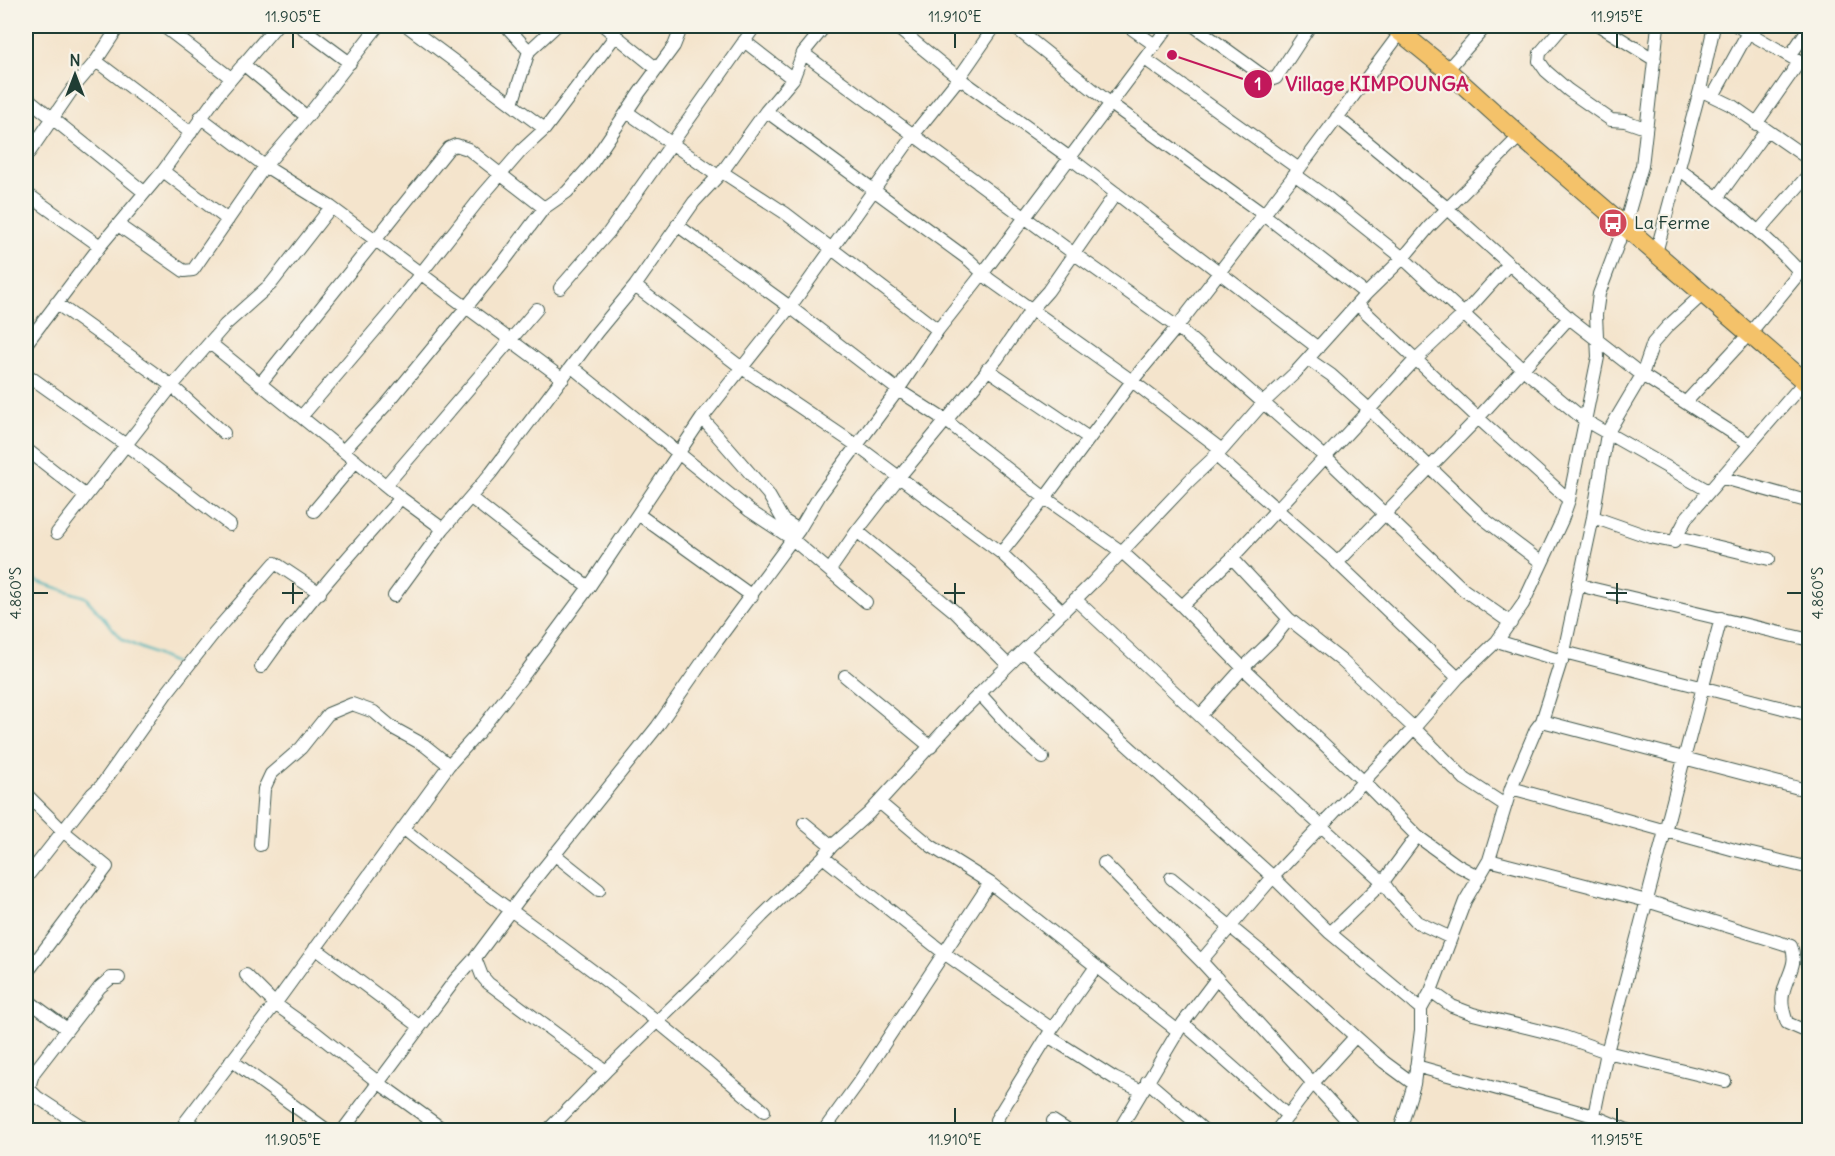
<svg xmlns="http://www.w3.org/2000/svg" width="1835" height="1156" font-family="Delius,sans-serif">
  <rect width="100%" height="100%" fill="#f7f3e8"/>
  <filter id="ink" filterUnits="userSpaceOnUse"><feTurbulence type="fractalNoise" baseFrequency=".0167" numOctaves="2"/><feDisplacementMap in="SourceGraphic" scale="12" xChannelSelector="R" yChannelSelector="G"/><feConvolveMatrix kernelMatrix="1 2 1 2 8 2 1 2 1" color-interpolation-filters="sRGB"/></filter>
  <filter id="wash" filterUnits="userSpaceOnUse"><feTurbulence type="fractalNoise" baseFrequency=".008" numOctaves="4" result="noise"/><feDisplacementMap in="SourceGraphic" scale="24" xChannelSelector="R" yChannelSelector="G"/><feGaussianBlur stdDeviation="1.35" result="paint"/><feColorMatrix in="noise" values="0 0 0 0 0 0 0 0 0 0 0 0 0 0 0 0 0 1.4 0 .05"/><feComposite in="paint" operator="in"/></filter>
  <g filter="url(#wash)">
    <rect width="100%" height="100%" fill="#f4e4cc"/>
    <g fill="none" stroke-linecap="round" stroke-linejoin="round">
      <path stroke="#41b2ba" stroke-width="2" d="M26 569 36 581 85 597 123 640 181 666"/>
    </g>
  </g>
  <g filter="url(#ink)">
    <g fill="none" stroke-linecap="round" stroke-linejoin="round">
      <g stroke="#3f564b" stroke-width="14">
        <path id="minor" d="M163 26 231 78
          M300 26 350 63
          M407 26 545 129
          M506 26 529 51
          M604 26 657 69
          M895 26 959 78 1070 158 1318 348
          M1013 26 1111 104 1263 214 1366 294
          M1128 26 1155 45
          M1194 26 1266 78 1273 79 1276 78 1310 26
          M1563 26 1540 53 1539 61 1546 71 1568 90 1611 120 1625 121 1645 128
          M1600 26 1655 60
          M1737 26 1810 68
          M744 41 793 79
          M803 53 1073 253 1177 327 1325 457 1464 590 1511 623
          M1790 56 1810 26
          M1145 59 1299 169
          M96 61 191 133
          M243 64 307 117
          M1447 70 1486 26
          M1700 90 1731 105 1810 160
          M1713 96 1751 27
          M26 97 144 192
          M512 104 529 51 556 26
          M766 111 969 260 990 280 1132 381 1222 450
          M627 112 718 176
          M200 117 265 166 331 207 563 379
          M1337 117 1447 208 1569 318 1642 375 1750 444
          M1756 124 1800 61
          M26 157 74 87 96 61 119 26
          M1680 170C1723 201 1764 233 1800 272
          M163 171 228 220
          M722 172 785 213 938 330
          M1294 174 1329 199 1403 258 1523 369 1586 421 1709 491
          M26 193 100 246
          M1718 197 1766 131
          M118 225 184 271 193 270 265 166 307 117 378 26
          M677 225 790 307 898 390 945 420 1045 498 1122 552 1182 606 1243 668 1363 781 1417 836 1457 865 1479 877
          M1759 231 1810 173
          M1656 253 1700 90 1714 26
          M635 286 742 368 856 445 1001 553 1063 612
          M560 288 609 232 755 26
          M56 303 172 386 224 433
          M1357 304 1478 418 1569 500
          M210 343 401 498 443 529
          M26 344 100 246 163 171 220 92 276 26
          M1308 359 1331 375 1370 410 1484 519 1542 563
          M572 367 750 511 792 539 866 602
          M987 369 1089 438
          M26 374 126 445 230 525
          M260 384 449 148 456 145 468 149 544 208
          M1686 402 1750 333 1810 260
          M301 417 388 315 482 196 521 151 545 129 616 35
          M702 418 768 494 783 520 799 530
          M26 449 86 496
          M343 451 386 405 505 260 544 208 567 192 590 166 640 92 674 46 682 26
          M1215 455 1330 556 1458 678
          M1720 477 1810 502
          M386 485 537 309
          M471 498 523 539 589 587
          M314 511 356 461
          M638 514 752 596
          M1593 517 1650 537 1674 542 1687 517 1804 382
          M857 531 954 611 1008 665
          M57 533 172 386 225 325 271 284 331 207
          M1678 537 1769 559
          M1001 553 1045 498 1132 381 1177 327 1299 169 1401 32
          M1232 558 1289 619 1342 661 1414 728 1465 779 1505 805
          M1337 563 1478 418 1569 318
          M830 570 857 531 900 476 997 359 1031 310 1048 291 1116 193
          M1578 583 1590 588 1810 640
          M394 596 443 529 491 473 597 332 635 286 694 202 722 172 766 111 793 79 803 53 825 26
          M1075 599 1200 716 1383 882 1392 895 1417 922 1451 938
          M1182 606 1232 558 1415 360 1463 315 1508 265
          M1497 641 1562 661
          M1023 651 1273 877 1330 933 1421 1009
          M1564 652 1810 715
          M261 667C303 607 352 552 401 498
          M845 676 931 747
          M980 694 1018 736 1043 758
          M1200 716 1243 668 1272 640 1289 619
          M1542 721 1810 791
          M1511 788 1735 850 1810 868
          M26 794 63 831 107 867 26 974
          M879 802 931 846 990 883 1178 1031
          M804 823 832 846
          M403 828C459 875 519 915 577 959 642 1007 703 1059 764 1111
          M260 845 264 789 271 774 301 748 328 714 352 704 374 712 393 728 424 745 449 765
          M554 854 599 890
          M823 857 944 953 1052 1029
          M1489 860 1647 901 1791 946C1799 964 1786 976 1783 994 1781 1004 1784 1013 1787 1023L1810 1033
          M1104 863 1201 961 1356 1130
          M26 878 92 794 101 786 166 694 214 633 275 563 320 593
          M1171 878 1266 956 1384 1062 1414 1084
          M1330 933 1383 882 1417 836
          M315 948 419 1026
          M475 958 482 976 488 983 606 1071
          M1201 961 1273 877 1414 728 1458 678 1497 641 1523 604 1562 520 1569 500 1598 357 1596 315 1599 294 1625 225 1642 166 1658 26
          M246 975 275 1004 316 1033 379 1083 444 1130
          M1431 991 1452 1006 1473 1014 1562 1036 1607 1052 1725 1081
          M26 999 67 1029
          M1183 1023 1288 1116
          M1048 1036 1114 1078 1142 1091
          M231 1060 327 1130
          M1416 1066 1594 1116 1627 1130
          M1147 1081 1204 1130
          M29 1089 37 1097 87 1130
          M26 1093C31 1087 30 1078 35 1071L100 987 111 978H119
          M996 1120 1052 1029 1095 968
          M186 1121 201 1130
          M1053 1121 1067 1130
          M181 1130 186 1121 275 1004 449 765 478 733 526 672 589 587 702 418 790 307 914 134 959 78 995 26
          M343 1130 455 980 475 958 523 894 657 727 717 641 799 530 820 495 898 390 938 330 983 273 1169 26
          M548 1130 606 1071 709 971 762 916 823 857 832 846 869 813 961 712 1093 582 1190 480 1222 450 1264 402 1295 373 1366 294 1403 258 1429 227 1520 136
          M824 1130 861 1079 990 883
          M1119 1130 1183 1023 1217 978
          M1277 1130 1312 1084 1355 1037
          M1400 1130 1414 1084 1421 1030V1009L1431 991 1465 901 1489 860 1511 788 1536 729 1542 721 1564 652 1593 517 1607 434 1642 375 1653 343 1667 327 1703 294
          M1591 1130 1607 1052 1721 618"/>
      </g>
      <g stroke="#3f564b" stroke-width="20">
        <path id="highway" d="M1393 26 1447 70 1520 136 1810 386"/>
      </g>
      <use href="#minor" stroke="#fff" stroke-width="12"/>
      <use href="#highway" stroke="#f4c26a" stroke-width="18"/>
    </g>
  </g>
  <path fill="none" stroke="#1f3d34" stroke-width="2" d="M293 33V48M955 33V48M1617 33V48M293 583V604M955 583V604M1617 583V604M33 593H48M282 593H303M944 593H965M1606 593H1627M1787 593H1802M293 1108V1123M955 1108V1123M1617 1108V1123"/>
  <defs>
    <g id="bus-disc" transform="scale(1.5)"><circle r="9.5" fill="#d1495b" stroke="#f7f3e8"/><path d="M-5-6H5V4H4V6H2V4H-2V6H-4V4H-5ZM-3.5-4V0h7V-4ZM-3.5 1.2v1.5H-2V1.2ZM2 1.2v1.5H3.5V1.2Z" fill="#fff"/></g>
  </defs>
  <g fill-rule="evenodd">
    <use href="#bus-disc" x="1613" y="223"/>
  </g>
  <g text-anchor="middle" stroke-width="4.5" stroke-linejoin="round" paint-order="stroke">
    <g font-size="18" fill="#1f3d34" stroke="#f7f3e8" text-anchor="start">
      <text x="1634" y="229">La Ferme</text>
    </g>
  </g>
  <path fill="none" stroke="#c2185b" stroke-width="2" d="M1172 55L1258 84"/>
  <g fill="#c2185b" stroke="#f7f3e8" stroke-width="2">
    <circle cx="1172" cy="55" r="6"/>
    <circle cx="1258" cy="84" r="15"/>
  </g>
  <g font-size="18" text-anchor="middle" font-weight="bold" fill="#fff">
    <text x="1258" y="90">1</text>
  </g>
  <g font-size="20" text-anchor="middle" font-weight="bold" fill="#c2185b" stroke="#f7f3e8" stroke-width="4.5" stroke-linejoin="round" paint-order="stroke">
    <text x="1377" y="91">Village KIMPOUNGA</text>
  </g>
  <rect width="1835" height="1156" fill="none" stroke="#f7f3e8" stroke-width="66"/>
  <g transform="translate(75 75)" stroke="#f7f3e8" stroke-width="4.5" paint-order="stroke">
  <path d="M0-4.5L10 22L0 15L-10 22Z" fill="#1f3d34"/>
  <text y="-9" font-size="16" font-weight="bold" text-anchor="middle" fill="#1f3d34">N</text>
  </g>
  <rect x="33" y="33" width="1769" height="1090" fill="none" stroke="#1f3d34" stroke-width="2"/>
  <g font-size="15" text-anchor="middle" fill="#1f3d34">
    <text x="293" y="22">11.905°E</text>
    <text x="955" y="22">11.910°E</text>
    <text x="1617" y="22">11.915°E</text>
    <text transform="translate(16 593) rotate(-90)" y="5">4.860°S</text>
    <text transform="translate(1818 593) rotate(-90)" y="5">4.860°S</text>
    <text x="293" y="1145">11.905°E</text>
    <text x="955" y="1145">11.910°E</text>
    <text x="1617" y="1145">11.915°E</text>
  </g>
</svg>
